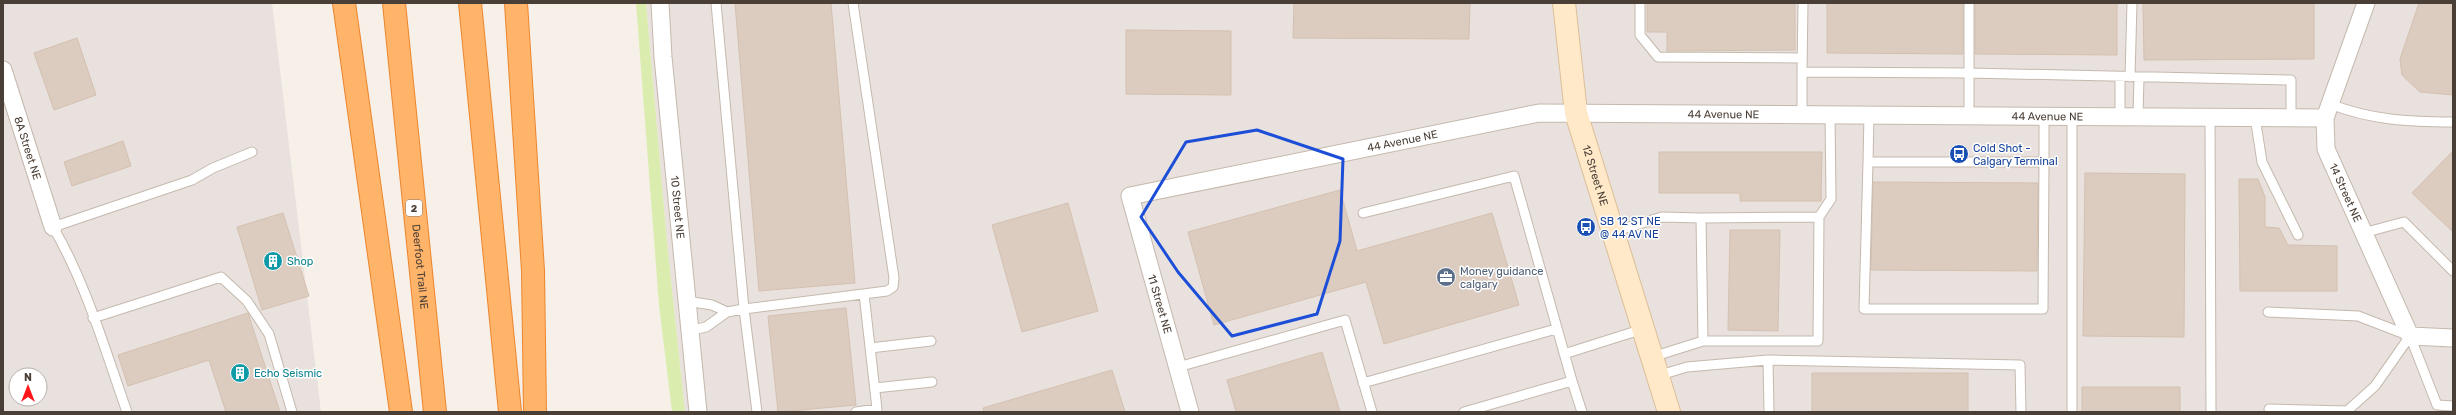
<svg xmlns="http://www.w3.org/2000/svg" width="2456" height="415" font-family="Rubik,sans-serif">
  <rect width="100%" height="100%" fill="#f6f0e9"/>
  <path fill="#e8e1dd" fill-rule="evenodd" d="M3 3H272L321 412H3ZM16 375H40V399H16Z
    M646 3H2453V412H685L667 242Z"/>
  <path fill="#dbedae" d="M636 3H646L667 242 685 412H672L659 305Z"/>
  <path fill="#dcccc0" stroke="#d4c0af" d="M735 3H831L855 283 759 291Z
    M1294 3H1470L1469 39 1293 38Z
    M1647 3H1795V50L1667 51V32H1647Z
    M1827 3H1963V54L1827 53Z
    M1975 3H2117V55L1975 54Z
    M2143 3H2314V59L2144 60Z
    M2419 3H2453V95L2420 92 2402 75 2400 59Z
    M1126 30 1231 31V95L1126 94Z
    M77 38 96 95 54 110 34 53Z
    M123 141 131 166 72 186 64 162Z
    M2453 151V232L2412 193Z
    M1659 152H1822L1821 201H1740V193H1659Z
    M2085 173 2185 174 2184 337 2083 336Z
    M2239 179H2258L2265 197V227L2279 228 2288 245 2337 246V291H2240Z
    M1873 182 2038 183 2037 271 1871 270Z
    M1340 190 1357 251 1492 213 1519 305 1384 344 1366 282 1214 325 1188 232Z
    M1068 203 1098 311 1022 332 992 225Z
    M283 213 309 296 262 310 237 227Z
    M1730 230H1780L1778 331 1728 330Z
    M846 308 856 405 778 412 768 316Z
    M248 313 280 412H226L209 360 128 386 118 355Z
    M1322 352 1340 412H1236L1227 380Z
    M1112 370 1125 412H984L983 408Z
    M1812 373H1968V412H1812Z
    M2082 387H2180V412H2082Z"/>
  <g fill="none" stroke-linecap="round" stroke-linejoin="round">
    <g stroke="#c5b9ad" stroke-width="11">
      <path id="lane" d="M716 3 744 309 887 291 893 287 894 278 853 3
        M1640 3V35L1658 57 1801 58
        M1802 72 1803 3
        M2130 77 2132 3
        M2330 104C2371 120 2409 122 2453 122
        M1802 113V72L1969 73 2291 80V117
        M1869 115 1868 162H2044V116
        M1969 115V3
        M2072 116V412
        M2120 116V77
        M2138 116 2139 77
        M2210 117 2211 412
        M2255 117 2262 162 2298 235
        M1868 162 1864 309H2043L2044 162
        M1363 213 1514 176 1572 381 1464 412
        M1819 217 1831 199 1830 114
        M1701 218 1819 217 1818 341H1703
        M1613 232 1662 217 1701 218 1703 341 1652 357
        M2363 233 2404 222 2453 271
        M686 301 712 305 727 312
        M2268 312 2358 316 2410 336 2437 405 2453 406
        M93 318 221 277 247 301 269 334 292 412
        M688 331 706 327 727 312 744 309 757 412
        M870 348 931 341
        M1564 354 1643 329
        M1768 360 2020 365 2021 412
        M1178 367 1345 320 1372 412
        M1657 376 1687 367 1768 360 1769 412
        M1572 381 1582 412
        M1363 383 1556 329
        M875 388 932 382
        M2269 409 2347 411 2375 386 2410 336
        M127 412C105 350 86 283 53 227L192 180 213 168 252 152
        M856 412 877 409 864 294"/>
    </g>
    <g stroke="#c5b9ad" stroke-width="19">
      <g id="street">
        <path id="s1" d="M660 3 663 57 698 412"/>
        <path id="s2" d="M2366 3 2325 118 2326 149 2410 336 2453 338"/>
        <path id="s3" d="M3 70 53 227"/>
        <path id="s4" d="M1190 412 1130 196 1539 113 2325 118"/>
      </g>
    </g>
    <g stroke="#ddbe97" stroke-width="24">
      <g id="secondary">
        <path id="s5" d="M1564 3 1576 113 1669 412"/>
      </g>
    </g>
    <g stroke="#ec852d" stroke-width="24">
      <g id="highway">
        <path d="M344 3 401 412"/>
        <path id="s6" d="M394 3 435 412"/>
        <path d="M470 3 510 412"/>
        <path d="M516 3 533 271 535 412"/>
      </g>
    </g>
    <use href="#lane" stroke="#fff" stroke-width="9"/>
    <use href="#street" stroke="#fff" stroke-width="17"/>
    <use href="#secondary" stroke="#ffe9c9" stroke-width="22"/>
    <use href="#highway" stroke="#ffb46a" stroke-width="22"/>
  </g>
  <path fill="none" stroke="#1d4ed8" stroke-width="3" stroke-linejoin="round" d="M1257 130 1343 159 1340 241 1317 314 1232 336 1178 272 1141 217 1186 142Z"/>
  <defs>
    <g id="bus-disc" transform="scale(1)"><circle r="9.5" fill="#1a4fb4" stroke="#fff"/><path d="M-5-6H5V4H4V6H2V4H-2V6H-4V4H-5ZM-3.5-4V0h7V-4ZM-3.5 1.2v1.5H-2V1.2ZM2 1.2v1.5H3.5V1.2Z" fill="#fff"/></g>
    <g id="building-disc" transform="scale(1)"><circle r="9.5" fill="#0f9aa8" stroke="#fff"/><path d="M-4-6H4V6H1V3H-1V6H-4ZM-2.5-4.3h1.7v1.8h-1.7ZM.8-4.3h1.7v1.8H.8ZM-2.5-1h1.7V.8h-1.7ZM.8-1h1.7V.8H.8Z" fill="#fff"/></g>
    <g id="office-disc" transform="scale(1)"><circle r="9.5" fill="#5c6f8a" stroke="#fff"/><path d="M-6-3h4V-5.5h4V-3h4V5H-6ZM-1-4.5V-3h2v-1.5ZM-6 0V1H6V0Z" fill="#fff"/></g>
  </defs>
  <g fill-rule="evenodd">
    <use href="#bus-disc" x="1959" y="154"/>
    <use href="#bus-disc" x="1586" y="227"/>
    <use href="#building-disc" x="273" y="261"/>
    <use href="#office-disc" x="1446" y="277"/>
    <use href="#building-disc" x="240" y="373"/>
  </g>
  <g text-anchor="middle" stroke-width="3" stroke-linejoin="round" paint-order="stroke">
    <rect fill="#fff" stroke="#807972" stroke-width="1" x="406" y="200" width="16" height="16" rx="3"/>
    <g font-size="10" font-weight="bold" fill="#4a3f36">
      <text x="414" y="212">2</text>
    </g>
    <g font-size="11" fill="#4a3f36" stroke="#fff">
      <text dy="4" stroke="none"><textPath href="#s4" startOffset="826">44 Avenue NE</textPath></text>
      <text dy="4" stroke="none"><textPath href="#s4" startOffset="1150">44 Avenue NE</textPath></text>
      <text dy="4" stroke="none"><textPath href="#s4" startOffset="502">44 Avenue NE</textPath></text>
      <text dy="4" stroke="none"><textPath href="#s3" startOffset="82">8A Street NE</textPath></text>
      <text dy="4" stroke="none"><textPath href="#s5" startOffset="176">12 Street NE</textPath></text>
      <text dy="4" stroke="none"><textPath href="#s2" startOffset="201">14 Street NE</textPath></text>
      <text dy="4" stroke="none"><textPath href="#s1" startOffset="205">10 Street NE</textPath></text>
      <text dy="4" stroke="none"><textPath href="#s6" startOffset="265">Deerfoot Trail NE</textPath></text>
      <text transform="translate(1160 304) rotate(74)" y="4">11 Street NE</text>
    </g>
    <g font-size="11" fill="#164399" stroke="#fff" text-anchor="start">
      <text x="1973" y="152">Cold Shot -<tspan x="1973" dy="13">Calgary Terminal</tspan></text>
      <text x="1600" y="225">SB 12 ST NE<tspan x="1600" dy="13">@ 44 AV NE</tspan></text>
    </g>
    <g font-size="11" fill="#0d838f" stroke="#fff" text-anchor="start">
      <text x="287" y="265">Shop</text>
      <text x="254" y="377">Echo Seismic</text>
    </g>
    <g font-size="11" fill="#4e5e75" stroke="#fff" text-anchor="start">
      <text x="1460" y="275">Money guidance<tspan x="1460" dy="13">calgary</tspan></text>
    </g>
  </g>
  <rect width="2456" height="415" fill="none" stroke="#4a3f36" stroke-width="8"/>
  <g transform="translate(28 387)"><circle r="19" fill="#ffffff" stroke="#b7b2af"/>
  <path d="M0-3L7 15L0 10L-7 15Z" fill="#ff161b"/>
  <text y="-6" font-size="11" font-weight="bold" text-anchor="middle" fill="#4a3f36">N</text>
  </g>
</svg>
